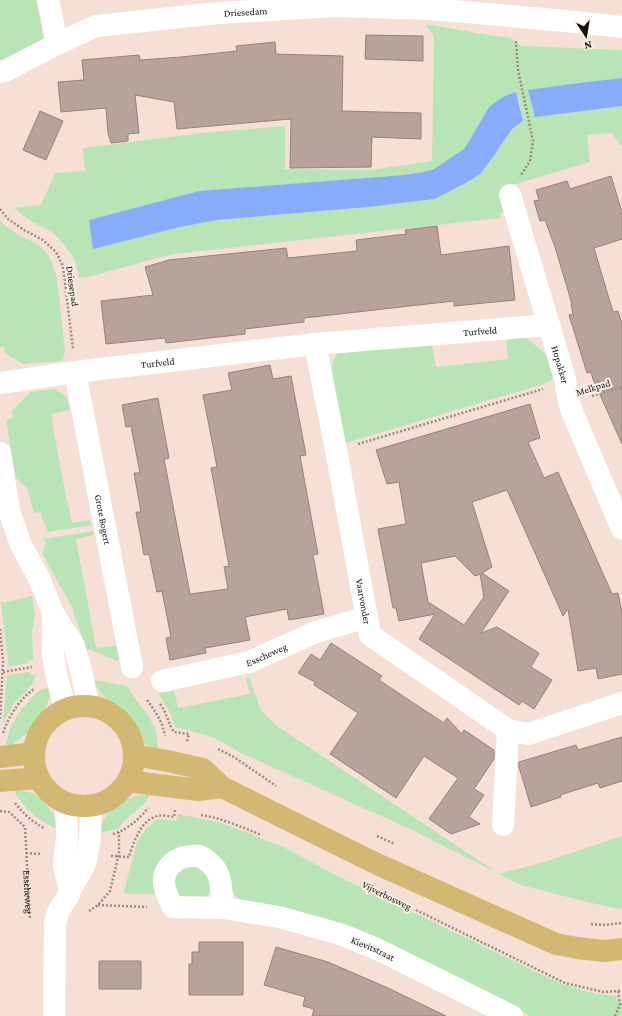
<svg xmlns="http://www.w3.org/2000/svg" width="622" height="1016" font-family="'Crimson Pro',serif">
  <rect width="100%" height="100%" fill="#f6e0d6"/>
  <path fill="#b8e4b6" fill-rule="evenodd" d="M0 0H36L44 40 5 60H0Z
    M425 24 488 35 511 38 522 46 622 50V78L579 83 618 107 622 106V145H620L612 133 587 135 590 162 500 189 506 211 500 213 501 218 175 254 157 258 93 276 79 278 76 263 72 255 61 241 52 232 29 220 14 208 41 205 55 173 85 171 83 148 201 133 285 126V169L371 170 432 161 434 37ZM517 93 523 121 512 129 493 157 481 173 473 179 435 199 369 207 217 220 180 227 89 220 199 191 404 175 424 172 434 169 465 148 489 107Z
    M0 220C5 226 11 230 17 234 23 238 30 240 37 244 49 252 54 266 57 279L65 352 62 361 23 364 5 353 4 347H0Z
    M522 335 528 339 549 357 556 374 552 380 544 384 339 445 342 429 332 371C332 364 333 359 338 353L432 345 436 367 508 359 506 337Z
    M55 389 67 397 70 410 52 414 53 421 52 422 67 502 68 503 72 523 90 520 91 525 48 532 40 512 34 513 27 488 16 478 6 420 13 418 12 411 30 392Z
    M93 531 94 535 76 539 96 648 117 646 119 660 117 661 93 651 92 649 87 650 71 605 42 553 46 543 43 539Z
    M32 596 35 615 32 632 33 655 34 660H28L29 663 7 667 8 661 1 603Z
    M30 672 31 675H36L33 683 12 706 3 723 7 675Z
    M249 677 261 710 277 726 499 874 544 862 622 836V908L619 909 587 902 521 885 410 829 241 753 213 737 175 727 170 713 158 693 174 691 178 708 250 694 246 678Z
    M95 680 127 686 133 696 148 715 156 731 158 749 156 750 144 743 129 720 121 712 111 704 99 690 94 683Z
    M49 687 51 694 43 714 26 734 12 745 8 746 6 743 10 728 21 710 37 692 45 688Z
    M14 789C20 791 28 791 34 794 47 801 54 814 58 828H55C39 820 31 815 20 800 17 797 15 793 14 789Z
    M149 793V797L145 803 123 822 118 829 99 833 98 831C109 806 122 799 149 793Z
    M178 814 222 823 253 835 285 848 330 872 553 980C571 987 597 997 616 995L617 1001H622V1016H530L500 1001 240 900 236 896 194 847 157 894H126L124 891 137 842 146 829 156 820 160 819 176 821Z
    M194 865 203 868 212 883 210 892 204 899 182 898C169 884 175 868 194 865Z"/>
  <path fill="#86acfa" d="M622 78V106L535 117 528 90 579 83Z
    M516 92 523 121 512 129 493 157 481 173 473 179 435 199 369 207 217 220 180 227 93 249 89 220 199 191 404 175 424 172 434 169 465 148 489 107 503 97Z"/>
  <path fill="#b8a39a" stroke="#958278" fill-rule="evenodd" d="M366 35 423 36V61L365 59Z
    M275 42 276 54 343 56 342 111 421 113V139L372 137 371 167 290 168 291 119 177 129 174 102 135 95 139 133 128 134V141L111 143 108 133 106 108 61 112 58 82 84 80 82 60 139 55 140 60 181 57 237 51 236 46Z
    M40 111 63 121 46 160 23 150Z
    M611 176 622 212V239L594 248 613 312 618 311 622 323V444L593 379 591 372 587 373 569 315 573 314 571 304H572L555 247 545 220 540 221 534 201 539 200 536 190 567 181 570 189Z
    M437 226 441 255 509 246 515 300 454 306V301L304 318V322L245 329V334L166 343 165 338 106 344 101 301 153 295 145 267 169 260 286 248 288 258 357 251 356 240 406 234 405 230Z
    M270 365 273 379 291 376 306 455 300 456 318 554 313 555 324 614 289 620 287 609 245 617 250 640 205 648 206 653 170 660 166 638 171 637 162 591 157 592 149 554 144 555 136 512H141L134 473H140L131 426 126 427 122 405 158 398 169 458 164 459 190 594 228 589 224 567 229 566 211 468 217 467 203 395 232 390 228 373Z
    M530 404 540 438 528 442 544 478 558 472 612 594 618 593 622 612V674L598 679 596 668 578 671 568 609 563 616 507 490 472 502 492 567 482 573 509 591 481 633 497 627 539 653 531 667 552 680 534 709 522 701 519 705 419 639 435 614 399 621 396 608H393L378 529 406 524 399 482 387 484 376 450ZM455 556 475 576 480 574 484 597 464 625 428 602 421 563Z
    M331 643 382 676 379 680 412 702 444 723 447 718 462 734 464 730 494 750V759L474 789 484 795 469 817 480 824 451 834 429 819 458 778 424 756 396 798 330 754 358 713 314 685 315 682 298 673 311 654 320 660Z
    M622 737V781L600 788 598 783 560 795 561 797 531 807 519 767V762L576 745 578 750Z
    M199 942H243V995H189V964H192V952H199Z
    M276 947 328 962 388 988 446 1016H312L314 1009 303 1006 305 997 264 985Z
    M99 961H141V989H99Z"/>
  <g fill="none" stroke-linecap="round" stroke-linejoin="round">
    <g stroke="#9b8b83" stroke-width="2.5" stroke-dasharray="2 2" stroke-linecap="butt">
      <path d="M516 41 518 70 533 141 530 161 521 175"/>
      <path d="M0 209 8 219 24 230 43 240 56 252 63 266 73 349"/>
      <path d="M592 396 622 387"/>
      <path d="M358 444 543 389"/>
      <path d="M0 629 3 661 0 720"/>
      <path d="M3 672 32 667"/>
      <path d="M147 700C155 711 163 722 165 736"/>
      <path d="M160 704C167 713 168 723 174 732L189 734 187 742"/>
      <path d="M3 733C9 715 20 699 35 688"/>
      <path d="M218 749 234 757 276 786"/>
      <path d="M15 803C23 813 32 822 44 828"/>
      <path id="s1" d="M0 811 9 812 25 827 30 920"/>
      <path d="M201 815C221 818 242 827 261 835"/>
      <path d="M113 834C127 830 138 820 148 808"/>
      <path d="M377 836 395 844"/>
      <path d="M26 853 42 854"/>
      <path d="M111 856 129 857C133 843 141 819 158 816 163 815 169 816 174 817L175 810"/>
      <path d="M98 905 147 907"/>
      <path d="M416 910 565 983 603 992 618 991 622 990"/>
      <path d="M89 911 98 905 110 891 119 853V832"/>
      <path d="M591 924 605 925 622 923"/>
      <path d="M615 1016 620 1005 618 991"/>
    </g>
    <g stroke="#fff" stroke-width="22">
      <path d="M48 0 51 13 57 44"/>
      <path id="s2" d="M0 72 5 71 57 44 96 26 219 13 335 6 432 9 565 21 622 27"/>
      <path id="s3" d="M510 195 565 379 569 403 573 414 622 529"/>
      <path id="s4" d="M315 344 336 450 370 635 508 730 528 734 622 703"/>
      <path id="s5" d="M75 372 132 667"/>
      <path id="s6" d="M0 383 75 372 315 344 549 325"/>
      <path d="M0 453 9 511 21 545 39 578 53 613 74 646 82 674 88 705"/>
      <path d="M53 613V655L57 678 65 708"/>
      <path id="s7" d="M162 681 249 662 316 632 367 617"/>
      <path d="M66 803 67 837 64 866 70 890"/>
      <path d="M503 825 508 730"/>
      <path id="s8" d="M224 908C223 904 222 900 222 896 221 888 221 879 217 872 214 866 205 858 199 856 197 855 195 856 193 856 177 856 162 867 164 884 165 892 169 899 173 907L224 908 279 917 340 934 377 949 512 1016"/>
      <path d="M54 1016 55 923 59 910 69 895 70 890 85 864 90 839 91 806"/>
    </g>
    <path stroke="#d3b873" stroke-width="22" d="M34 756a50 50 0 1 1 100 0a50 50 0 1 1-100 0Z
      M134 755 167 761 203 769 222 787 286 819 377 864 556 944 577 948 605 951 622 949
      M0 757 33 753
      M0 781 38 778
      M127 781 198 790 222 787"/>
  </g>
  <g text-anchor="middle" stroke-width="4" stroke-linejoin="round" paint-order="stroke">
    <g font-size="10" fill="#150e0a" stroke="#fdf0e9">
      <text dy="4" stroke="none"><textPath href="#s2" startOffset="257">Driesedam</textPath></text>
      <text transform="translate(73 286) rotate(82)" y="4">Driesepad</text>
      <text dy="4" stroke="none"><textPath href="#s6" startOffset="483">Turfveld</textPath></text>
      <text dy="4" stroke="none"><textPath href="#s6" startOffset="159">Turfveld</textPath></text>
      <text dy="4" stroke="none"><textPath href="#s3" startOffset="177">Hopakker</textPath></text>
      <text transform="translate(593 387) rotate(-17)" y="4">Melkpad</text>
      <text dy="4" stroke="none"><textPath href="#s5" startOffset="150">Grote Bogert</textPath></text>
      <text dy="4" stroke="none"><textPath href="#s4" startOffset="262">Vaarvonder</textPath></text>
      <text dy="4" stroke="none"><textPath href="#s7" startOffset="108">Esscheweg</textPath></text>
      <text dy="4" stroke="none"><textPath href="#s1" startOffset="96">Esscheweg</textPath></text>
      <text transform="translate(387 895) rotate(26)" y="4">Vijverbosweg</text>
      <text dy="4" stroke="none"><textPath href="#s8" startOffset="344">Kievitstraat</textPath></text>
    </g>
  </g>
  <g transform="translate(586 36) rotate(168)" stroke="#fdf0e9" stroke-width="3" paint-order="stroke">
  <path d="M0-3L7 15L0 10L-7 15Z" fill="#150e0a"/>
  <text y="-6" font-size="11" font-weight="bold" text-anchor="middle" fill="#150e0a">N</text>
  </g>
</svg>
